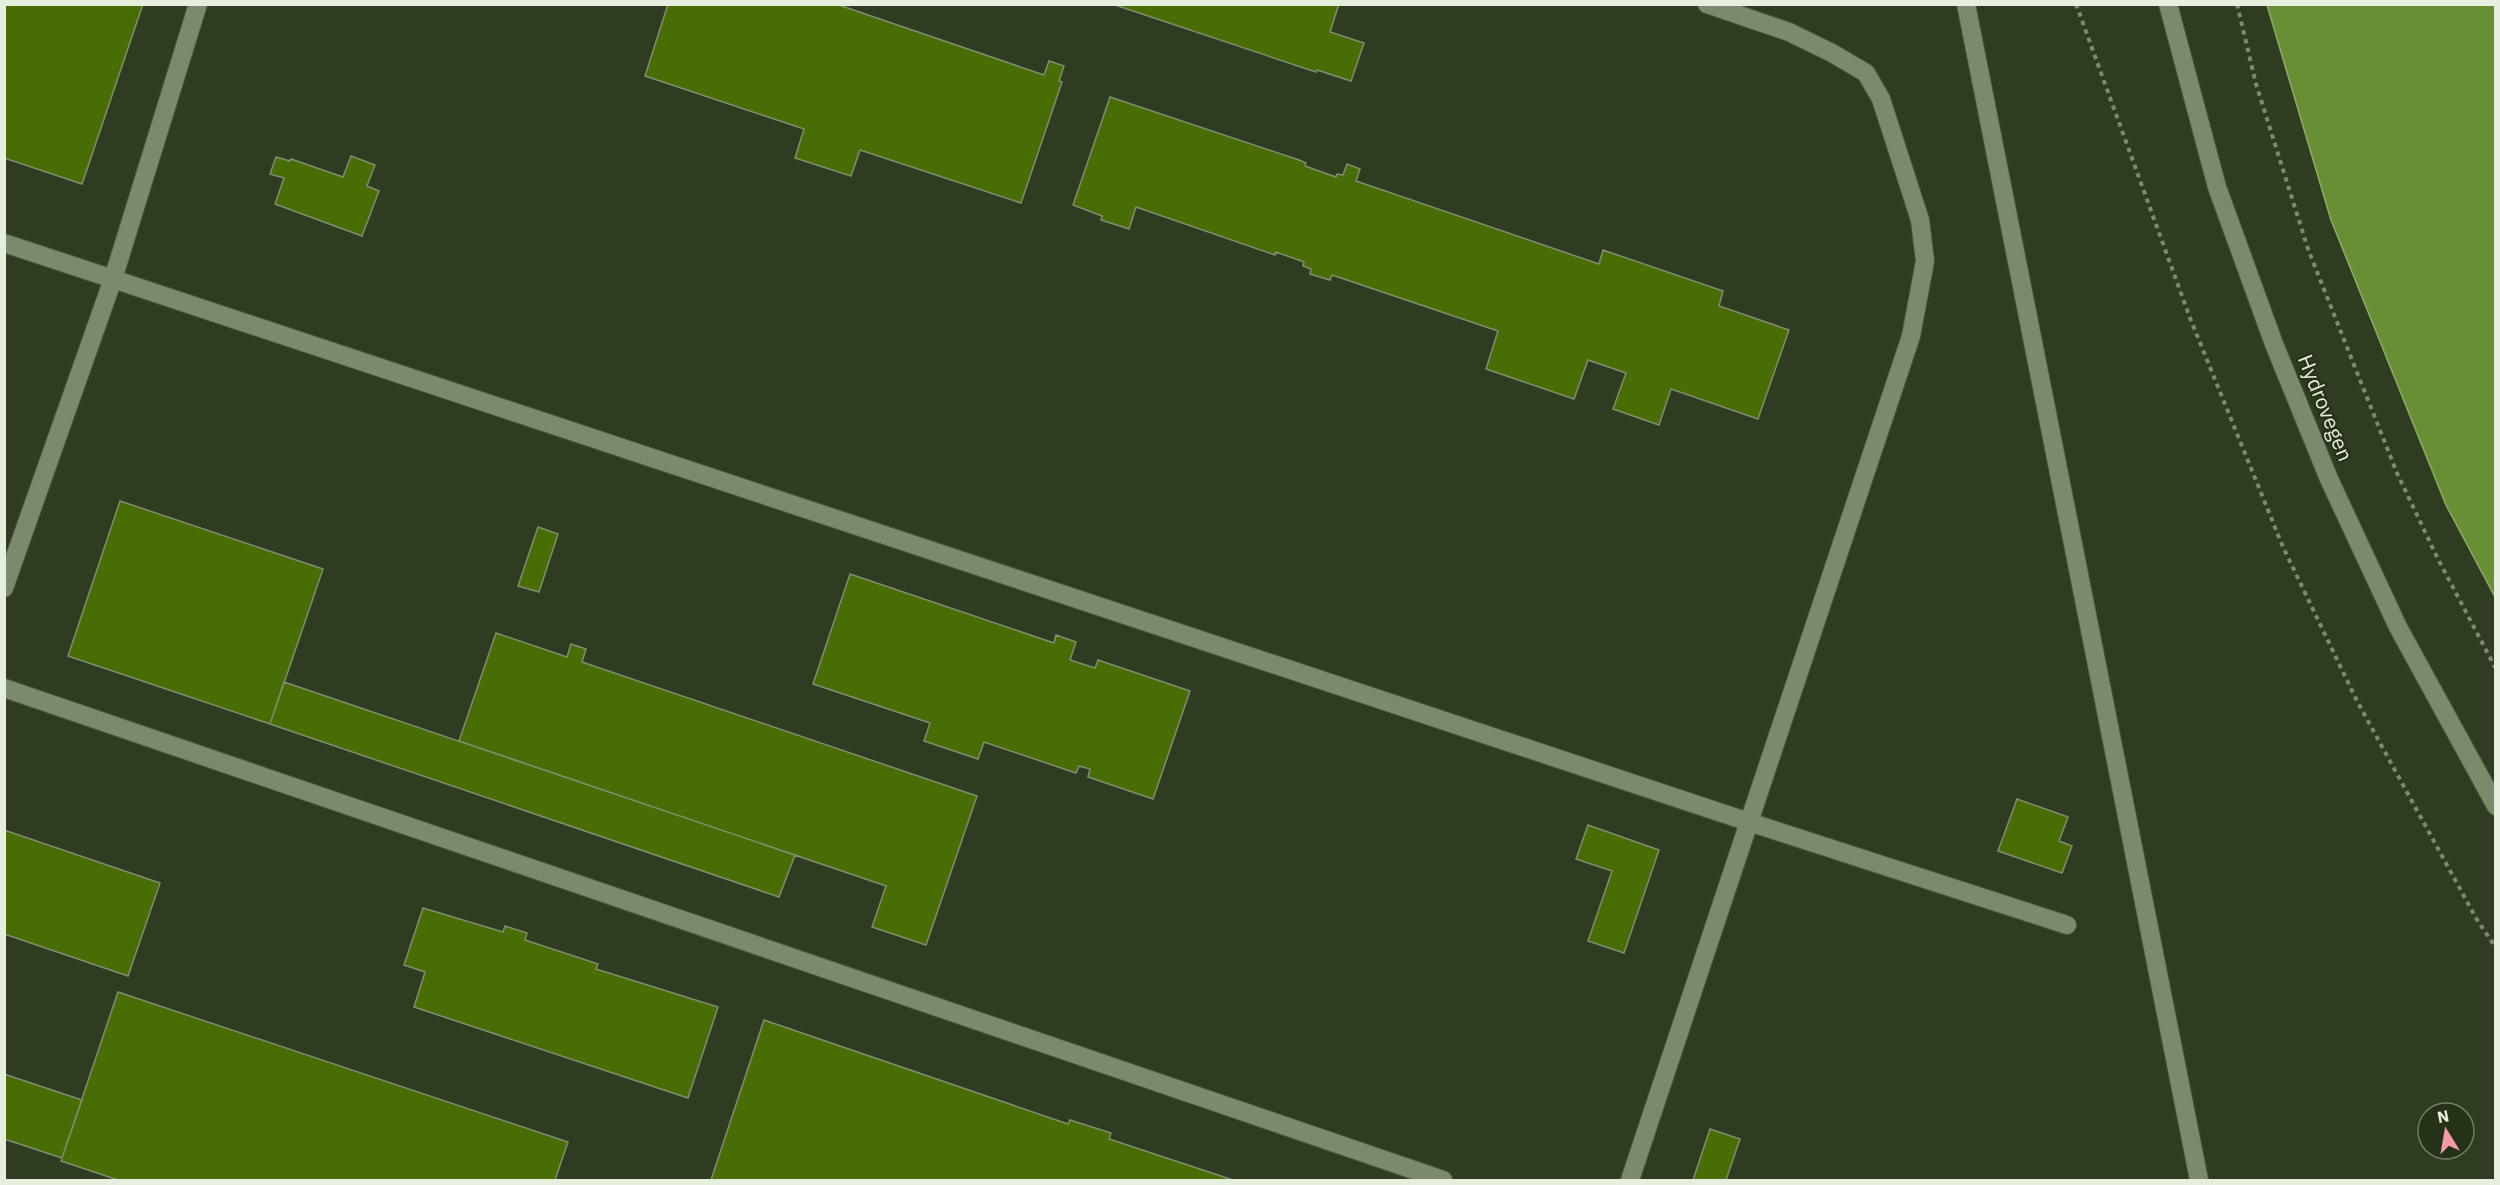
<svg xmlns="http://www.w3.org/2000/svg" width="2500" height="1185" font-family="'IBM Plex Sans',sans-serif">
  <rect width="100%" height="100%" fill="#2f3c21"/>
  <path fill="#698f34" stroke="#8eac67" stroke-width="1.5" d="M2267 5H2495V597L2446 505 2331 220Z"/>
  <path fill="#496d05" stroke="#7f8e70" stroke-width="1.5" d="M4 4H143L82 184 4 158Z
    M668 4H836L1044 75 1049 61 1064 66 1059 81 1062 82 1021 203 860 150 851 176 795 158 804 129 645 76Z
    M1112 4H1339L1330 32 1364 43 1351 81 1317 70 1316 72Z
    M1110 97 1299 160 1306 163 1305 166 1336 177 1337 174 1343 175 1347 164 1360 169 1356 181 1599 264 1603 250 1723 291 1719 306 1789 330 1758 419 1671 389 1659 425 1613 409 1626 373 1588 360 1574 399 1486 369 1498 331 1332 275 1330 280 1310 274 1311 269 1303 266 1304 262 1276 252 1275 255 1136 207 1129 229 1101 220 1102 216 1073 205Z
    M351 156 375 165 367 186 379 191 362 236 275 204 284 178 270 174 276 157 290 161 291 159 343 177Z
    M120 501 323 569 270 724 68 656Z
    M538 527 558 534 539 592 518 586Z
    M850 574 1054 643 1056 635 1076 642 1070 660 1095 668 1098 660 1190 691 1153 799 1088 777 1090 769 1079 766 1076 773 984 742 978 759 924 741 930 723 813 684Z
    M496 633 567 657 571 644 586 649 582 662 977 796 926 945 872 927 886 886 459 741Z
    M284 682 795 855 779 897 270 724Z
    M2017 799 2068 817 2059 841 2072 846 2062 873 1998 851Z
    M1588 825 1659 850 1624 953 1588 941 1612 871 1576 859Z
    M4 830 160 883 128 976 4 934Z
    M423 908 503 932 505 926 527 933 525 940 598 964 596 969 718 1007 688 1098 414 1007 425 972 404 965Z
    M118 992 568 1142 555 1180H118L61 1161Z
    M764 1020 1068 1124 1070 1120 1111 1133 1109 1139 1233 1180H711Z
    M4 1074 82 1100 62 1158 4 1139Z
    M1710 1129 1740 1139 1726 1180H1693Z"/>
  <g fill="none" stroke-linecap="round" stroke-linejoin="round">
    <g stroke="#4d5840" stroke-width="20">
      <path id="minor" d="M198 4 113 279 1749 822 1630 1180
        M1707 4 1789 32 1832 53 1866 73 1881 99 1920 220 1925 261 1911 336 1749 822 2067 925
        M1966 4 2199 1180
        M2168 4 2217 187 2274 344 2329 479 2398 627 2496 806
        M4 243 113 279 4 588
        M4 688 1443 1180"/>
    </g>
    <path stroke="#7e8973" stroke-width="4" stroke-dasharray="4.5 4.5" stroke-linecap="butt" d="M2076 4 2190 318 2283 547 2357 701 2476 918 2496 948
      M2237 4 2256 84 2308 249 2397 473 2437 557 2496 669"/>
    <use href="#minor" stroke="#7b8a6c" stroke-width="18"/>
  </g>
  <g text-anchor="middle" stroke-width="4.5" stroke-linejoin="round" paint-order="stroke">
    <g font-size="21" fill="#e6eede" stroke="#253217">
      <text transform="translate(2325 408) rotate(68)" y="7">Hydrovegen</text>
    </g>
  </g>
  <rect width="2500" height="1185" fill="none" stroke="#e6eede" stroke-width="12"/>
  <g transform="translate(2446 1131) rotate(349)"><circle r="28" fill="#253217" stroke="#727d67" stroke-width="1.5"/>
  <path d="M0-4.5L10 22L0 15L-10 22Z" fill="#f39aa9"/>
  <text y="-9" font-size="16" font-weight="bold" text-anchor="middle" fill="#e6eede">N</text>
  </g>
</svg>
